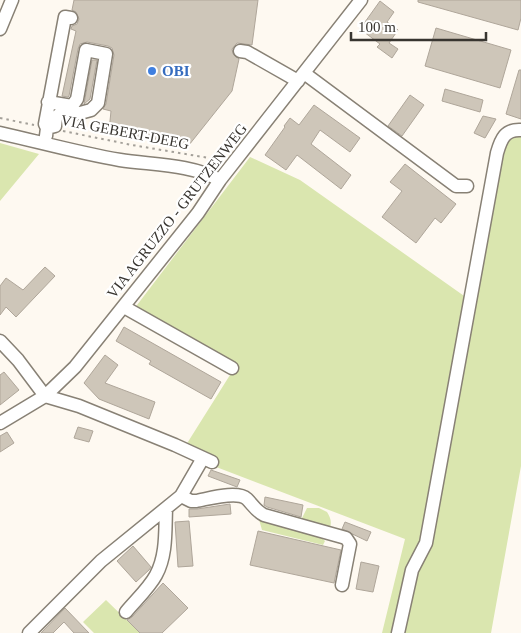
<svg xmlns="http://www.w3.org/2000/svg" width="521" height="633" font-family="'Times New Roman',serif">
  <rect width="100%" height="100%" fill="#fef9f1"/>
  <path fill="#dae6af" d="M521 134V466L491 633H382L405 539 211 465 186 445 235 367 134 309 250 157 300 180 467 298 499 153 509 138Z
    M0 143 39 154 0 201Z
    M307 508H319L327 512C334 523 331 529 322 538L325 541 323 545 262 530 258 516 282 514 302 518Z
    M106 600 140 633H94L83 622Z"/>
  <path fill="#cec6b9" stroke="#afa69a" d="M74 0H258L252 45 237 43 232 49 233 54 239 59 232 91 189 145 109 131 111 111 103 109 106 104 114 55 112 48 108 46 87 42 80 44 78 49 69 96 68 97 62 96 76 31 71 29 72 26 77 24 79 19 76 12 72 10Z
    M418 0H521V18L518 30 418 2Z
    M380 1 394 12 387 22 398 30 389 43 398 49 392 58 377 47 380 44 360 29Z
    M436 28 511 50 500 88 425 66Z
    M92 60H97L90 99 84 104Z
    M519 70H521V119L506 114Z
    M445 89 483 100 480 112 442 101Z
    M410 95 424 105 402 136 388 126Z
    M314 105 360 138 350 152 320 130 311 144 351 175 341 189 297 155 286 170 265 155 285 127 284 126 290 118 299 125Z
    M483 116 496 119 485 138 474 133Z
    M405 164 456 204 441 223 435 218 416 243 382 217 402 191 390 182Z
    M45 267 55 276 16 317 6 307 0 315V286L6 278 23 290Z
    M124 327 221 382 211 399 149 364 151 361 116 341Z
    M105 355 118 365 105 383 155 402 149 419 99 399 84 383Z
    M4 372 19 390 0 405V375Z
    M78 427 93 431 89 442 74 438Z
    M7 432 14 443 0 452V436Z
    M211 470 240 480 237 487 208 476Z
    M265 497 303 505 301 517 267 507 264 505Z
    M230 504 231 514 189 517V509H197Z
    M189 521 193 566 178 567 175 522Z
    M345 522 371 532 367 541 342 529Z
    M258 531 341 550 334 583 250 565Z
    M133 546 151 567 149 570 136 582 117 561Z
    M361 562 379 566 373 592 356 589Z
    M163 583 188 608 162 633H140L127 620 132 617Z
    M65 608 89 633H74L64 622 53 633H41Z"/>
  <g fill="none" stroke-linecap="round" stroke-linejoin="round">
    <g stroke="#888175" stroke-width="15">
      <path id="minor" d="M0 29 12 0
        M240 51 247 52 298 81
        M304 73 456 186H467
        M47 128 55 126 56 117 62 112 80 113 91 110 98 103 106 54 86 50 77 99 72 106 48 102
        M0 133C40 142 79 153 120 160 153 165 190 164 220 180
        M46 136 47 128 45 124 65 17 71 18
        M124 307 232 368
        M0 341 18 360 45 396 79 406 175 445 212 462
        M0 423 45 396 75 367 198 213 220 180 361 0
        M181 496 191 501H196C208 499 237 490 247 499 253 505 256 511 264 515L346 538 350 544 342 585
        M126 612C136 600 149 588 156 575 167 555 165 530 166 509
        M29 633 101 561 181 496 203 458
        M398 633 412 570 426 543 497 153C501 139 505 129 521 130"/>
    </g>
    <path stroke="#a4a099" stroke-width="2" stroke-dasharray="2.5 4" stroke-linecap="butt" d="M0 118 34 125
      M63 131 132 145 221 160"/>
    <use href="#minor" stroke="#fff" stroke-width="12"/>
  </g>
  <circle fill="#3f7fe0" stroke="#fff" stroke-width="2" cx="152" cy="71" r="5"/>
  <g text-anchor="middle" stroke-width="4.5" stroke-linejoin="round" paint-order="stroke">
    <g font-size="15" font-weight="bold" fill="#366cbe" stroke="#fff" text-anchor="start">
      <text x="162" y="76">OBI</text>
    </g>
    <g font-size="15" fill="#383530" stroke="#fff">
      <text transform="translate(125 132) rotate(11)" y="5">VIA GEBERT-DEEG</text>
      <text transform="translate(177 211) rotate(-52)" y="5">VIA AGRUZZO - GRUTZENWEG</text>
    </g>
  </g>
  <path d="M351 32v8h135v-8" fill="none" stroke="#383530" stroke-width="2.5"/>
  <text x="358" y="32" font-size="15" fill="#383530" stroke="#ffffff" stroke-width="4" paint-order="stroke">100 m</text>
</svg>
